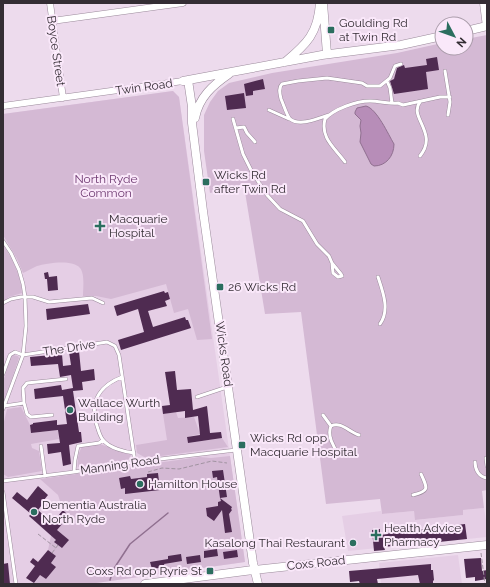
<svg xmlns="http://www.w3.org/2000/svg" width="490" height="587" font-family="Raleway,sans-serif">
  <rect width="100%" height="100%" fill="#eddbed"/>
  <path fill="#e5cee5" d="M173 91 179 97 245 562 89 584H3V114Z
    M484 508 487 527V537L348 551 342 516 381 511 382 514 414 511 416 520 463 515 462 510Z
    M458 555 462 584H381L379 563Z"/>
  <path fill="#d4b9d4" d="M487 35V490L482 491 484 508 463 510V515L415 520 414 511 382 514 380 499 326 504 301 312 265 314 244 186 210 193 204 151V115L210 102 218 91 229 83 272 73 397 53 442 43V48H466V39Z
    M173 91 179 97 212 339 197 340 188 309 174 313 166 284 111 299 96 296H83C83 288 85 274 80 268 73 259 47 263 37 266 32 268 28 271 23 273L17 259 3 235V114Z
    M3 245C12 257 22 278 22 293L9 297 3 302Z
    M13 355 18 356 19 358 3 405V382L11 356Z
    M21 407 30 425 31 433 58 430 59 439 31 444 32 448 39 451 42 471 8 477 3 474V426L7 409Z
    M176 412 178 418 194 417 200 434 187 437 188 443 222 438 228 447 146 458 137 453 136 445 167 440 163 414Z
    M99 444C109 446 118 453 130 453L131 455 129 459 120 463 83 467H78C77 460 78 453 82 447Z
    M230 456 245 562 89 584H34L40 575 46 579 56 567 51 563 56 556 48 550 51 536 69 516 63 510 58 495 40 479 200 457 211 458Z"/>
  <path fill="#b78db8" stroke="#907090" d="M366 106C377 109 388 134 394 144 394 156 386 166 374 166L371 164 360 142 361 133 360 126 361 120 355 114V112L357 108Z"/>
  <g fill="none" stroke-linecap="round" stroke-linejoin="round">
    <path stroke="#907090" stroke-width="1.5" d="M110 580 113 570 130 544 168 513"/>
  </g>
  <path fill="#4f2b51" d="M437 57 439 70 426 72 428 89 394 94 390 81 394 79 397 68 404 65 405 68 427 65 426 59Z
    M263 79 265 89 253 91V95L246 96 244 84Z
    M244 93 246 108 227 110 225 96Z
    M48 272 49 277 57 276 58 290 48 291 47 279H45L44 273Z
    M164 291 165 293 168 292 170 299 165 301 167 306 148 311 153 327 185 317 186 320H188L191 328 121 350 118 340 144 332 138 309 117 316 114 306Z
    M88 304 90 314 47 320 46 309Z
    M79 351 81 371 94 369 95 380 82 382 83 390 73 391 79 432H81L82 442 69 445 71 464 63 466 61 452 48 454 47 444 60 443 58 430 31 433 30 425 33 424V423L57 420V425L67 424 63 396 35 399 34 389 61 385 62 390 73 388 71 375 60 377 58 364 31 366 30 357 62 354 63 366 71 365 69 352Z
    M175 371 177 390 191 389 193 410 207 406 210 433 221 432 222 438 188 443 187 437 200 435 198 416 185 418V411L163 414 162 406 170 405 165 372Z
    M223 470 227 497 220 498 217 477 213 478 212 471Z
    M158 473 160 490 125 494V488L121 489 119 478 130 476 131 479 147 477V474Z
    M38 486 48 495 44 500 45 501 38 510 52 523 63 510 69 516 57 530 69 540 62 548 54 542 56 540 29 516 31 514 12 498 17 492 27 500Z
    M220 498 232 507 231 509 232 510 229 514 232 532 225 533 222 510 214 521 207 516 206 508 218 506V502L221 501Z
    M465 524 467 539 401 546 400 545 384 547 385 550 374 551 372 530 380 529V535L388 534 390 532 396 531V527L403 526V528H405L406 531Z
    M217 549 218 556 204 558V551Z
    M48 550 56 556 51 563 56 567 46 579 40 575 34 583 26 578 35 566 30 562 33 558 38 562Z
    M237 550 238 557 224 559 223 552Z
    M181 554 182 561 164 564 165 567 152 569 150 562 168 559V556Z
    M200 555 201 562 187 564 186 557Z
    M481 558 482 571 487 570V579L475 581V577L466 578 464 559Z
    M8 563 10 584H3V564Z
    M431 564V570H433L434 580 433 581V584H420L418 575 377 579 378 584H360L359 581 350 582 349 571Z"/>
  <g fill="none" stroke-linecap="round" stroke-linejoin="round">
    <g stroke="#9b8a9b" stroke-width="4">
      <path id="lane" d="M445 71 450 102 448 115
        M387 81 390 88 392 103
        M269 110 289 119
        M329 115C319 118 300 127 290 119 287 116 283 103 281 99 280 94 278 88 282 84L298 81 327 78 362 83 367 86H380L390 78 395 66 401 64
        M233 119 243 154 252 172 267 195 280 209 303 221 317 244 329 256 332 263
        M236 128 244 127 247 133 255 142
        M420 156C439 133 408 117 420 102
        M345 162C335 148 320 138 325 119 334 109 356 101 370 101 380 101 389 104 398 103L403 105 440 97H450
        M3 241 11 253 19 270 23 284 25 297 26 326 23 355 3 409
        M332 263 341 274 342 276 338 277 333 273Z
        M378 277C383 292 390 310 380 324
        M3 303 11 299 21 297H33L49 302 92 298 103 303
        M3 374 10 355 15 352 23 355 107 342 115 346 119 355 135 462
        M122 377C101 385 90 400 96 423 98 428 99 435 103 440 109 448 125 452 134 453
        M197 397 227 387
        M24 403 27 414 31 417 52 415
        M4 406 24 403 23 388 27 383 66 379
        M323 415 331 426
        M41 446 45 476
        M339 454C333 447 327 435 331 426 341 421 349 432 359 435
        M486 458 487 466
        M475 462C475 470 479 477 487 478
        M74 472 75 460 78 446 99 443 103 440
        M3 481 74 472 135 462 236 450
        M3 492 16 584
        M413 495C429 491 428 489 421 474"/>
    </g>
    <g stroke="#9b8a9b" stroke-width="7">
      <path id="street" d="M50 3 63 98
        M483 3 486 27
        M52 21 183 3
        M3 106 183 81"/>
    </g>
    <g stroke="#9b8a9b" stroke-width="9">
      <path id="secondary" d="M323 3 327 54
        M466 31 487 26
        M285 62C307 44 318 33 320 3
        M188 80 192 107V123L203 211 253 563 258 584
        M183 81 322 55 401 45 442 36
        M195 118C199 97 213 85 229 74
        M145 584 245 571 487 545"/>
    </g>
    <path stroke="#a193a1" stroke-width="1" stroke-dasharray="4 2" stroke-linecap="butt" d="M148 472 162 468 179 469 212 461 227 463
      M38 534 56 548
      M52 553 58 545
      M481 553 485 584"/>
    <use href="#lane" stroke="#fff" stroke-width="3"/>
    <use href="#street" stroke="#fff" stroke-width="6"/>
    <use href="#secondary" stroke="#fff" stroke-width="8"/>
  </g>
  <g fill="#2b6e5f" stroke="#fae8fa" stroke-width="1.5">
    <rect x="327" y="26" width="8" height="8" rx="2"/>
    <rect x="202" y="178" width="8" height="8" rx="2"/>
    <path d="M98 220h4v4h4v4h-4v4h-4v-4h-4v-4h4z"/>
    <rect x="216" y="283" width="8" height="8" rx="2"/>
    <circle cx="70" cy="410" r="4"/>
    <rect x="238" y="441" width="8" height="8" rx="2"/>
    <circle cx="140" cy="484" r="4"/>
    <circle cx="34" cy="512" r="4"/>
    <path d="M374 529h4v4h4v4h-4v4h-4v-4h-4v-4h4z"/>
    <circle cx="353" cy="543" r="4"/>
    <rect x="206" y="567" width="8" height="8" rx="2"/>
  </g>
  <g text-anchor="middle" stroke-width="4" stroke-linejoin="round" paint-order="stroke">
    <g font-size="12" fill="#342d34" stroke="#fae8fa" text-anchor="start">
      <text x="339" y="27">Goulding Rd<tspan x="339" dy="14">at Twin Rd</tspan></text>
      <text x="214" y="179">Wicks Rd<tspan x="214" dy="14">after Twin Rd</tspan></text>
      <text x="109" y="223">Macquarie<tspan x="109" dy="14">Hospital</tspan></text>
      <text x="228" y="291">26 Wicks Rd</text>
      <text x="78" y="407">Wallace Wurth<tspan x="78" dy="14">Building</tspan></text>
      <text x="250" y="442">Wicks Rd opp<tspan x="250" dy="14">Macquarie Hospital</tspan></text>
      <text x="148" y="488">Hamilton House</text>
      <text x="42" y="509">Dementia Australia<tspan x="42" dy="14">North Ryde</tspan></text>
      <text x="384" y="532">Health Advice<tspan x="384" dy="14">Pharmacy</tspan></text>
      <text x="345" y="547" text-anchor="end">Kasalong Thai Restaurant</text>
      <text x="202" y="575" text-anchor="end">Coxs Rd opp Ryrie St</text>
    </g>
    <g font-size="12" fill="#342d34" stroke="#fae8fa">
      <text transform="translate(56 51) rotate(82)" y="4">Boyce Street</text>
      <text transform="translate(144 87) rotate(-8)" y="4">Twin Road</text>
      <text transform="translate(69 348) rotate(-9)" y="4">The Drive</text>
      <text transform="translate(224 354) rotate(82)" y="4">Wicks Road</text>
      <text transform="translate(120 465) rotate(-8)" y="4">Manning Road</text>
      <text transform="translate(316 563) rotate(-6)" y="4">Coxs Road</text>
    </g>
    <g font-size="12" fill="#6d3870" stroke="#fae8fa">
      <text x="106" y="183">North Ryde<tspan x="106" dy="14">Common</tspan></text>
    </g>
  </g>
  <rect width="490" height="587" fill="none" stroke="#342d34" stroke-width="8"/>
  <g transform="translate(454 36) rotate(131)"><circle r="19" fill="#fae8fa" stroke="#ab9dab"/>
  <path d="M0-3L7 15L0 10L-7 15Z" fill="#2b6e5f"/>
  <text y="-6" font-size="11" font-weight="bold" text-anchor="middle" fill="#342d34">N</text>
  </g>
</svg>
